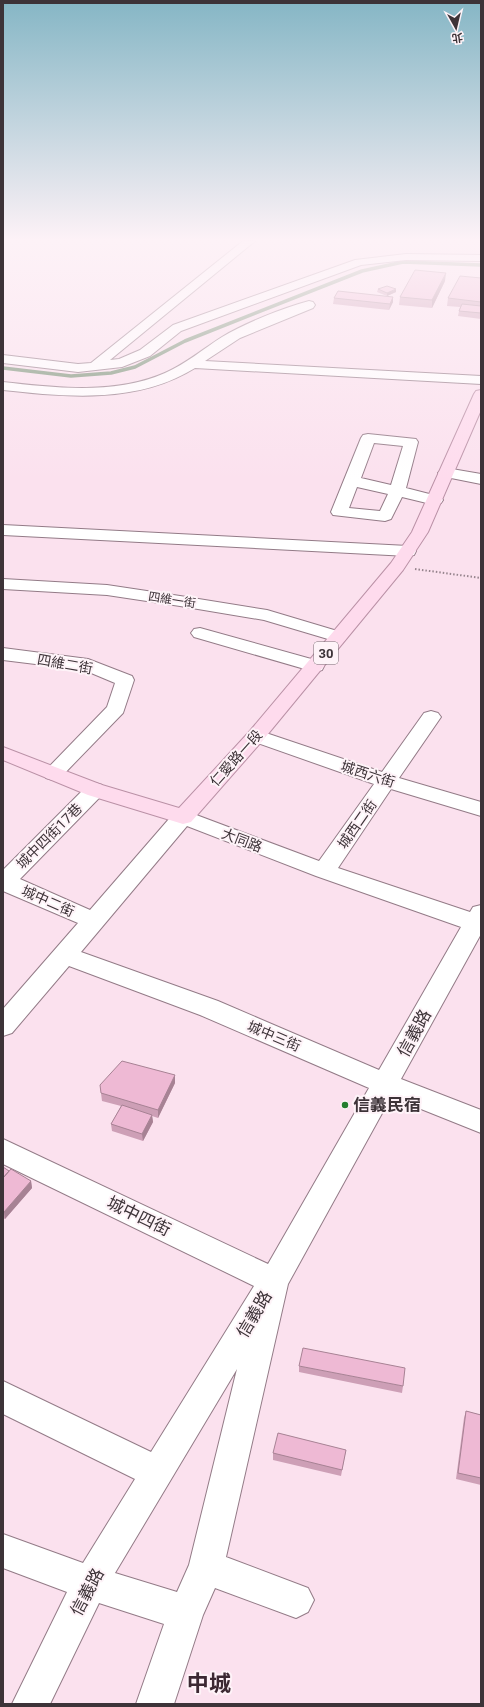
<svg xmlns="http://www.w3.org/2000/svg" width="484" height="1707" font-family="Roboto,'Noto Sans TC',sans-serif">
  <rect width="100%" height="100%" fill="#fbe1ee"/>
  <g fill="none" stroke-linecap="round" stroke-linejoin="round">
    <path stroke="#789176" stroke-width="3.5" d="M3 368 71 376 111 373 135 367 185 341 362 271 403 262 481 265"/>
    <g stroke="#937b87" stroke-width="2">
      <path id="minor" d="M243 241H255L110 360 119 359 140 350 173 325 355 260 406 254 481 255V261L406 260 361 265 181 331 150 356 122 367 78 372 3 363V355L78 364 91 363Z
        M309 301 313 302 315 305 313 308 240 338 205 361 481 376V384L195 368C137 404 68 397 3 390V382C56 388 115 395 165 373 186 364 203 349 222 337 245 323 283 308 309 301Z
        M368 434 416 439 418 442 406 488 441 497 443 500 441 503 435 505 402 497 391 519 385 521 333 515 331 512 361 438 363 435ZM374 443 403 446 391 485 361 478ZM357 487 388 494 380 511 349 508Z
        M446 468 481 474V484L441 476 438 473 441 470Z
        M3 525 408 546 414 547 416 551 414 555 408 556 3 535Z
        M3 579 107 585 180 596 267 610 344 633 347 637 344 641 338 642 264 620 180 606 107 595 3 589Z
        M200 628 322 662 324 666 322 670 315 672 194 637 191 633 194 629Z
        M3 648 88 659 132 676 134 680 123 713 60 778 53 780 46 778 43 773 107 707 115 683 84 670 3 660Z
        M431 711 438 713 441 717 399 778 481 802V816L391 789 338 868 470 912 473 907 481 905V934L401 1079 481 1110V1133L391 1097 288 1284 226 1557 308 1588 314 1600 308 1612 296 1618 215 1588 203 1615 174 1704H136L164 1624 99 1603 50 1704H12L67 1592 3 1568V1534L83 1563 135 1479 3 1414V1381L151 1452 254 1286 3 1164V1139L268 1264 369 1088 200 1015 69 966 12 1033 3 1036V1009L78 923 3 891V870L88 785 95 783 102 785 105 790 102 795 20 879 90 910 175 812 183 810 319 861 374 784 249 740 246 736 249 732 256 730 263 732 382 772 424 713ZM187 826 316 876 461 927 379 1070 218 1001 81 952ZM237 1369 189 1565 177 1592 115 1573Z"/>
    </g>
    <g stroke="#ba91a6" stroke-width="2">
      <path id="major" d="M481 390V410L428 532 403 570 263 740 191 822 183 824 88 795 3 760V747L102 785 179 808 249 732 391 563 412 532 474 394 476 391Z"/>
    </g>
    <path stroke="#97858e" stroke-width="2" stroke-dasharray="1.5 2" stroke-linecap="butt" d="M415 569 481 578"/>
    <use href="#minor" fill="#fff" fill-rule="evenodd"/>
    <use href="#major" fill="#fedbed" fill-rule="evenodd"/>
  </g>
  <path fill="#cd9fb6" d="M481 278V319L458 316 459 311 460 307 447 306 448 298Z
    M445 281 432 308 399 305 400 297Z
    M378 289 396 292 387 296 377 292Z
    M393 297V302L389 310 333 304 334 298Z
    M175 1075V1083L158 1118 152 1116 153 1122 143 1141 112 1131 111 1124 121 1106 102 1101 101 1093Z
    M3 1167 9 1171 31 1181 32 1188 5 1219 3 1218Z
    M299 1366 403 1386 402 1393 299 1372Z
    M466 1411 481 1415V1485L456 1479 464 1418Z
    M346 1450 341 1476 273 1460V1453Z"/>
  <path fill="#a78294" d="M446 273 445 281 432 308V300Z
    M396 289V292L387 296V293Z
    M393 297V302L389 310 390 304Z
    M175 1075V1083L158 1118V1110Z
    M152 1115 153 1122 143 1141 142 1134Z
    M31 1181 32 1188 5 1219 4 1212Z"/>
  <path fill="#eeb9d4" stroke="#a78294" d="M415 270 446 273 432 300 400 297Z
    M460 276 481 278V302L448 298Z
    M387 286 396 289 387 293 378 289Z
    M338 291 393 297 390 304 334 298Z
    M462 304 481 306V313L459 311Z
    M122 1061 175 1075 158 1110 101 1093 100 1085Z
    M122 1105 152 1115 142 1134 111 1124Z
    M3 1167 9 1171 3 1178Z
    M11 1169 31 1181 4 1212H3V1178Z
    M303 1348 405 1368 403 1386 299 1366Z
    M466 1411 481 1415V1478L458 1473Z
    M278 1433 346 1450 342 1470 273 1453Z"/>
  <linearGradient id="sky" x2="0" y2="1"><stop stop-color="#85b6c5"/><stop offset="0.5" stop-color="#fdf2f7"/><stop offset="1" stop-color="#fdf2f7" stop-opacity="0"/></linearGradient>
  <rect width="484" height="480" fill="url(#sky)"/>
  <circle fill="#237e2e" stroke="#fef3f8" stroke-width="1.5" cx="345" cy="1105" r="4"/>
  <g text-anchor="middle" stroke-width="4" stroke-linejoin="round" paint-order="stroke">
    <g font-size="12" fill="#3d3338" stroke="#fef3f8">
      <text transform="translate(172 600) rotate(9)" y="4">四維一街</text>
    </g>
    <rect fill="#fef3f8" stroke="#776d72" stroke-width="1" x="314" y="642" width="24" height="22" rx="3"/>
    <g font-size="13" font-weight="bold" fill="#3d3338">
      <text x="326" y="658">30</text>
    </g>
    <g font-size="14" fill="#3d3338" stroke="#fef3f8">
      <text transform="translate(65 664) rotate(10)" y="5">四維二街</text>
      <text transform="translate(236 758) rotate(-48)" y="5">仁愛路一段</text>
      <text transform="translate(368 774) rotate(18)" y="5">城西六街</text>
      <text transform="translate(357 824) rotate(-55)" y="5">城西二街</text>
      <text transform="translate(49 836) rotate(-45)" y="5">城中四街17巷</text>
      <text transform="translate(242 840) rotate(21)" y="5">大同路</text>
      <text transform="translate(48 901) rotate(24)" y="5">城中二街</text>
      <text transform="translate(274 1036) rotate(23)" y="5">城中三街</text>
    </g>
    <g font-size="17" fill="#3d3338" stroke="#fef3f8">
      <text transform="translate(414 1033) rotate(-61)" y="6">信義路</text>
      <text transform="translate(139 1216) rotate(26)" y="6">城中四街</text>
      <text transform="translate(254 1314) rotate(-59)" y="6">信義路</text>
      <text transform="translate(87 1592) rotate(-62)" y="6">信義路</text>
    </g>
    <g font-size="17" font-weight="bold" fill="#3d3338" stroke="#fef3f8" text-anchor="start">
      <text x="353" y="1111">信義民宿</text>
    </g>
    <g font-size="22" font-weight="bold" fill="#3c2933" stroke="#fef3f8">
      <text x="209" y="1691">中城</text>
    </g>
  </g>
  <rect width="484" height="1707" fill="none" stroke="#3d3338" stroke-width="8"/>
  <g transform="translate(456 28) rotate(172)" stroke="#fef3f8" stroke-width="3" paint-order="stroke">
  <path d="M0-3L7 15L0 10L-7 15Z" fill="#3d3338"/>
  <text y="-6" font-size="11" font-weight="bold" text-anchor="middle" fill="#3d3338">北</text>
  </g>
</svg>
